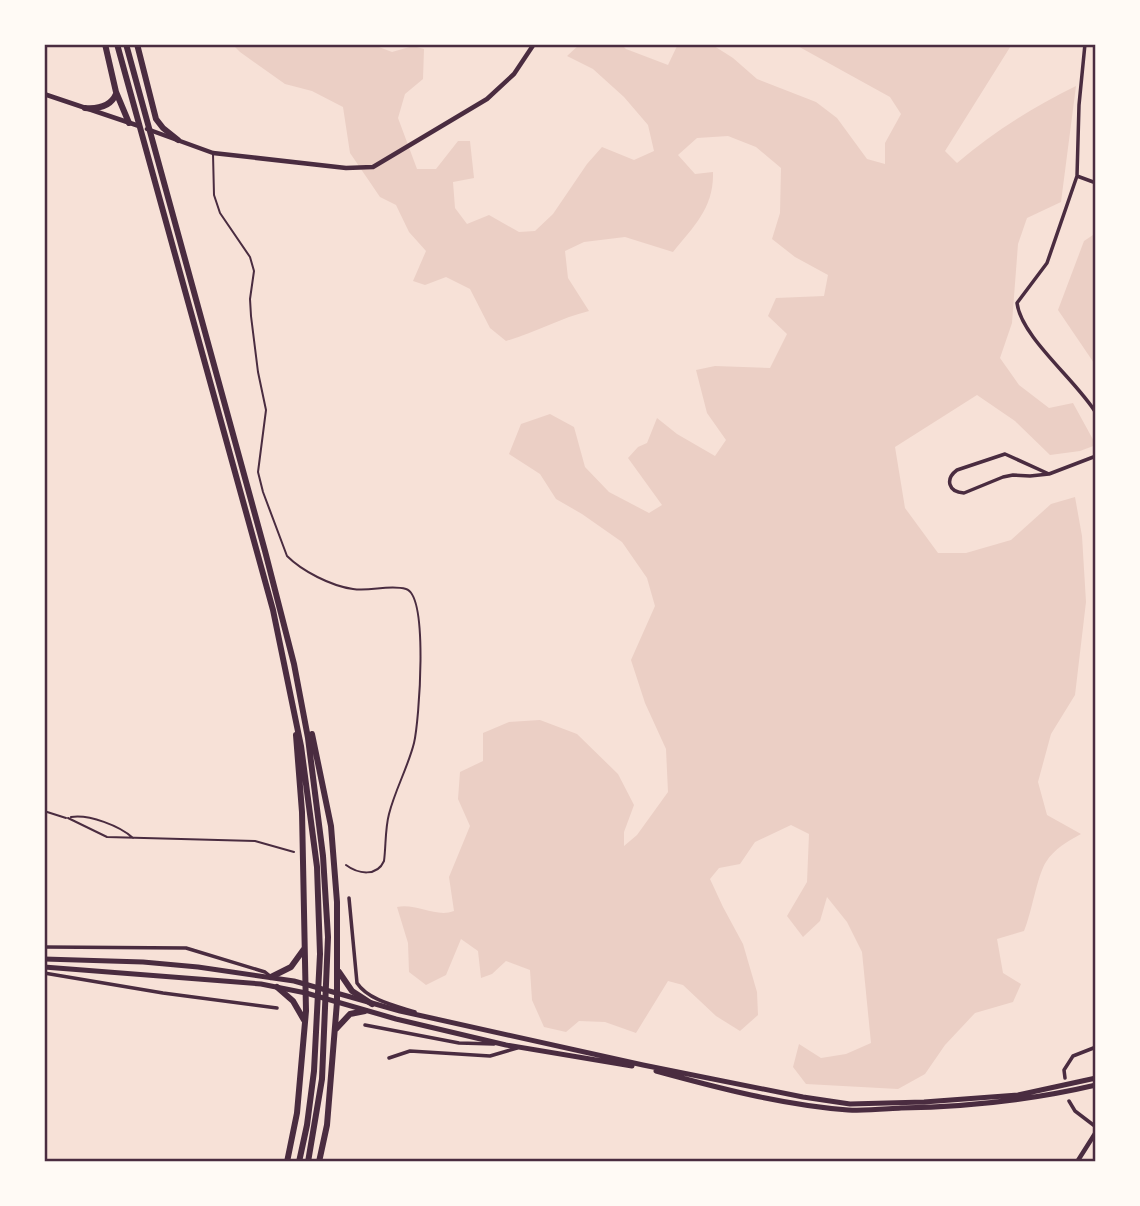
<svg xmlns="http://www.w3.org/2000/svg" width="1140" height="1206" font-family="Poppins,sans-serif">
  <rect width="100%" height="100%" fill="#f7e1d7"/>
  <path fill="#ebcfc5" d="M232 44H371L392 52 413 46 424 49 423 79 405 94 398 118 417 169H436L458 141H470L474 178 453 182 455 208 467 224 489 215 519 232 535 231 553 214 587 164 602 147 634 160 654 151 648 125 624 97 593 69 567 56 580 44H621L626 49 668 65 678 44H711L733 58 757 79 816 102 837 118 867 159 885 164V143L901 114 890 97 794 44H1012L945 151 957 163C993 132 1033 107 1076 86L1061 202 1027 218 1018 244 1012 323 1000 358 1019 385 1049 408 1073 403 1096 445 1080 451 1050 455 1015 421 977 395 895 447 905 508 938 553H966L1011 540 1051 504 1075 497 1082 536 1086 602 1075 695 1051 734 1038 782 1047 815 1081 834C1068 841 1054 849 1046 862 1037 876 1032 912 1024 931L997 939 1003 973 1021 984 1013 1002 975 1013 945 1045 925 1074 898 1089 806 1084 793 1067 799 1044 821 1058 846 1054 871 1043 862 952 847 922 827 897 820 921 803 937 787 916 807 882 809 834 791 825 755 842 740 864 719 868 710 879 723 907 743 944 757 992 758 1015 740 1031 716 1016 683 985 668 981 636 1033 605 1022 579 1021 566 1032 544 1027 532 1000 530 970 506 961 492 974 481 978 478 951 461 939 446 975 426 985 409 972 408 943 397 907C416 903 436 918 454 911L449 877 470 826 458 799 460 772 483 761V733L509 722 540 720 577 734 618 774 634 805 624 832V846L637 835 668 792 666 749 645 703 631 660 655 606 647 578 622 542 582 514 556 499 540 474 509 454 521 424 550 414 574 427 585 467 609 492 649 513 662 505 628 458 638 447 647 443 657 418 677 434 715 456 726 440 707 413 696 370 715 366 770 368 787 334 768 316 776 298 824 296 828 275 795 257 772 239 780 213 781 168 756 147 728 136 697 138 678 155 695 174 713 172C714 208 694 226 673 252L625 237 584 242 565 251 568 278 589 311C560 318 535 333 506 341L490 328 470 289 446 277 425 285 413 281 426 251 409 232 396 205 380 197 350 153 343 107 312 91 285 84 240 52Z
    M1096 233V366L1058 310 1084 241Z"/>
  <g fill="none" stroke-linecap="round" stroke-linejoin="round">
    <path stroke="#dcb8b0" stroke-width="2" d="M1095 1162 1096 1159"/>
    <path stroke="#4a2c40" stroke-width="2" d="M213 154 214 195 220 213 250 257 254 271 250 299 251 316 258 372 266 410 258 472 263 492 287 556C302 571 331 586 353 589 370 592 389 584 406 589 429 596 419 722 414 743 408 767 395 790 389 814 385 829 386 846 384 861 377 877 358 874 346 865
      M44 811 66 818
      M71 817C89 814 120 826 133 838
      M68 818 107 837 255 841 294 852"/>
    <path stroke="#4a2c40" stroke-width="3.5" d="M1085 44 1079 105 1077 176 1047 263 1017 303C1021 337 1077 381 1096 413
      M1077 176 1096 183
      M1049 474 1005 454 957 470C945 479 948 492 964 493L1003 477 1013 475 1030 476 1049 474 1096 456
      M349 898 357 983C368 1000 396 1006 415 1012
      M44 947 186 948 265 972 270 976
      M44 973 163 993 277 1008
      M365 1025 459 1043 494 1044
      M389 1058 410 1051 490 1056 517 1048
      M1065 1078 1064 1070 1073 1056 1096 1047
      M1069 1101 1075 1111 1096 1127"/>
    <path stroke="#4a2c40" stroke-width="4.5" d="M44 94 139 126
      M147 129 213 153 346 168 373 167 487 99 514 74 534 44
      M1077 1162 1096 1132"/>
    <path stroke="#4a2c40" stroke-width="5" d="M44 959 143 962 198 967 294 981 400 1011 643 1065 803 1097 850 1104 924 1102 1018 1095 1096 1078
      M44 967 261 984 306 993 396 1019 506 1045 632 1066
      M656 1071C718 1088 783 1105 848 1110 866 1111 884 1109 901 1108 967 1107 1032 1100 1096 1085"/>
    <path stroke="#4a2c40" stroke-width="6" d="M105 44 116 92 129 123
      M117 44 273 610 301 746 317 867 320 954 314 1071 307 1125 299 1162
      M126 44 265 551 294 664 308 738 323 856 328 937 322 1079 308 1162
      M137 44 156 119 163 128 178 140
      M85 108C98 109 111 106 116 94
      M312 734 331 826 337 902V1002L327 1125 319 1162
      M339 972 352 991 372 1004
      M271 977 291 967 304 949
      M277 987 293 1001 304 1020
      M336 1029 350 1014 365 1011
      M287 1162 297 1113 306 1011 302 812 296 735"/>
  </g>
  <rect width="1140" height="1206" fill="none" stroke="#fffaf5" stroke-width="91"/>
  <rect x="46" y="46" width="1048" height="1114" fill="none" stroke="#4a2c40" stroke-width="2.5"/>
</svg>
